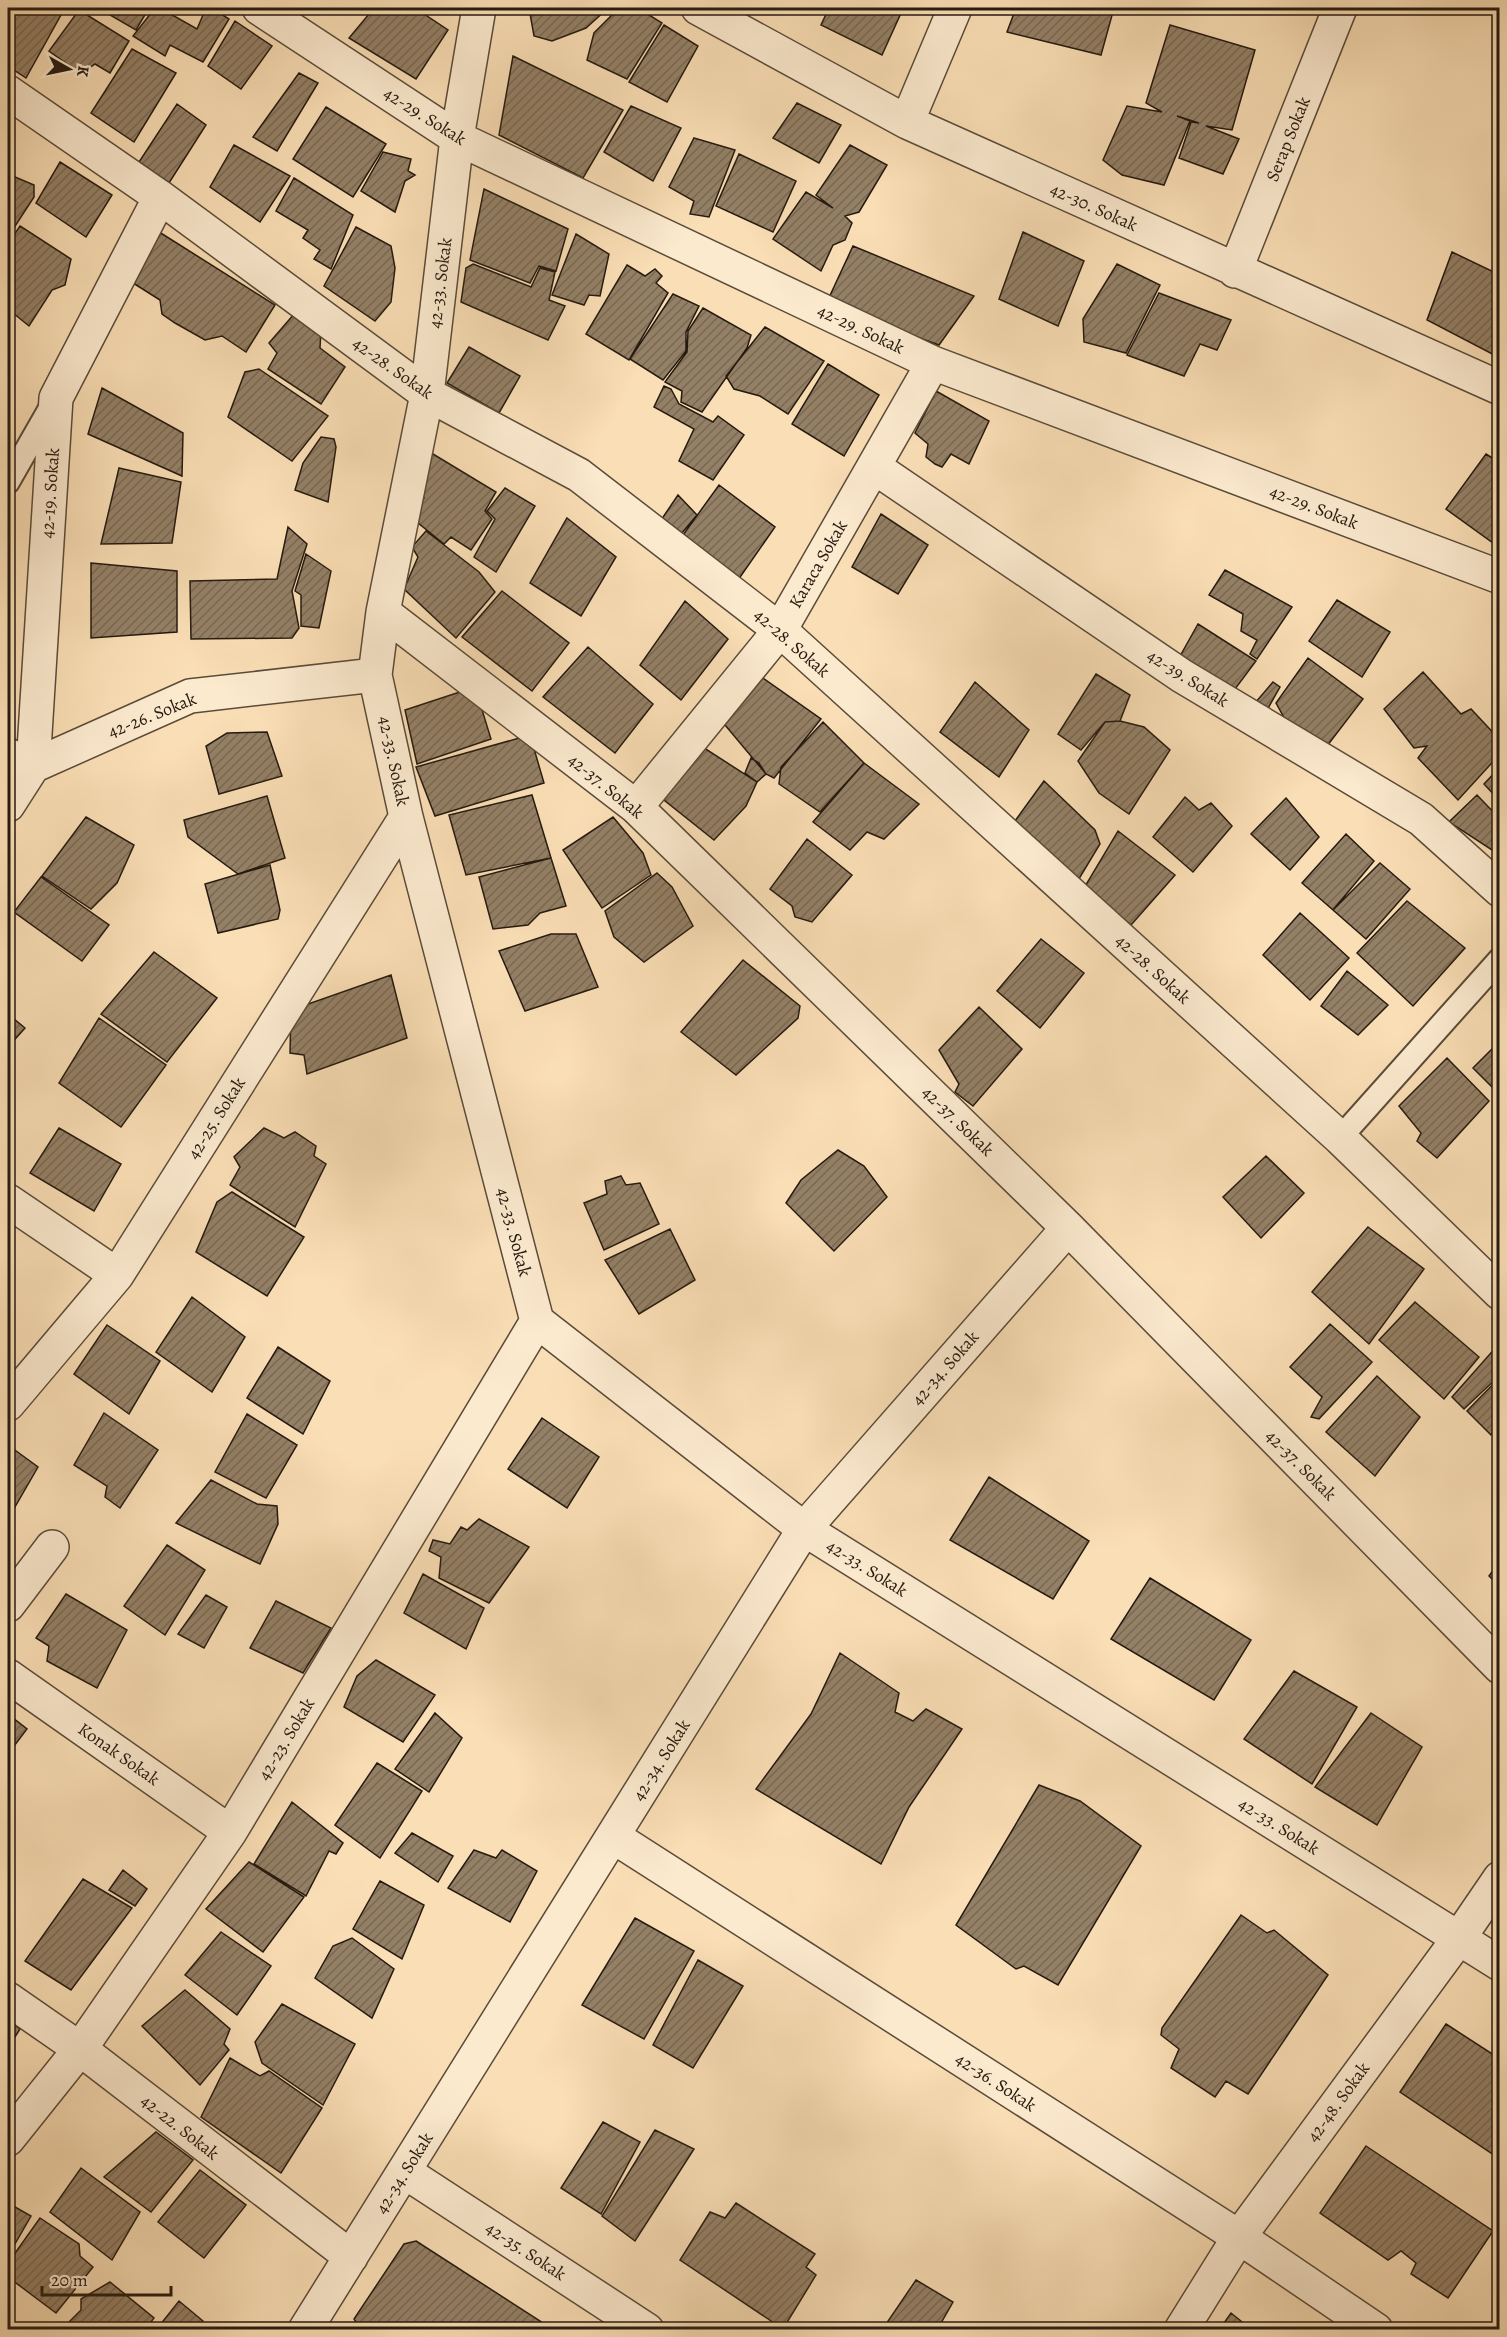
<svg xmlns="http://www.w3.org/2000/svg" width="1507" height="2337" font-family="Alegreya,serif">
  <defs>
    <pattern id="building-hatch" width="6" height="6" patternUnits="userSpaceOnUse" patternTransform="scale(1.5)"><rect width="6" height="6" fill="#948066"/><path d="M-1 1l2-2M0 6l6-6M5 7l2-2" fill="none" stroke="#796853"/></pattern>
  </defs>
  <rect width="100%" height="100%" fill="#fadeb5"/>
  <filter id="stains"><feTurbulence type="fractalNoise" baseFrequency=".00333" numOctaves="4"/><feColorMatrix values="0 0 0 0 .2 0 0 0 0 .09 0 0 0 0 .02 0 0 0 .5 -.17"/></filter>
  <radialGradient id="worn" r=".72"><stop offset=".6" stop-color="#630" stop-opacity="0"/><stop offset="1" stop-color="#630" stop-opacity=".3"/></radialGradient>
  <path fill="url(#building-hatch)" stroke="#251a10" stroke-width="1.5" d="M13 8H50L62 13 26 78 8 66V13Z
    M98 8H149L136 30Z
    M155 8H160L197 29 206 8H212L229 19 203 62 170 45 165 56 133 36Z
    M374 8H415L448 30 416 79 349 38Z
    M529 8H608L586 28 552 41 534 36Z
    M619 8H638L662 23 627 79 587 60 594 33Z
    M829 8H890L901 13 882 55 821 25Z
    M1016 8H1114L1101 55 1007 32Z
    M79 10 129 41 110 73 95 64 81 74 49 51Z
    M235 21 272 46 241 89 208 66Z
    M664 25 698 46 667 102 629 82Z
    M1170 25 1255 50 1232 130 1206 126 1239 139 1223 174 1179 158 1191 122 1199 123 1177 116 1190 121 1164 185 1122 175 1103 160 1127 106 1162 112 1146 103Z
    M132 49 176 73 134 142 91 113Z
    M513 56 623 110 583 178 499 135Z
    M299 73 318 83 277 151 253 137Z
    M797 103 841 125 819 163 773 138Z
    M177 104 206 125 169 183 139 162Z
    M631 106 681 128 653 181 604 152Z
    M326 107 386 144 353 197 293 159Z
    M694 138 735 150 709 217 690 214 694 201 669 187Z
    M234 145 290 176 260 222 210 187Z
    M850 145 887 165 859 212 845 216 852 223 845 240 833 245 821 271 773 239 806 192 833 208 816 195Z
    M383 152 411 159 408 171 415 175 405 181 395 212 361 191Z
    M739 154 796 181 773 232 716 206Z
    M60 162 112 195 86 237 36 203Z
    M8 174 34 185V197L8 237Z
    M294 178 353 215 331 269 314 259 320 250 303 238 308 230 276 211Z
    M484 189 568 229 556 271 539 266 530 283 470 260Z
    M20 226 71 259 65 285 52 290 29 326 8 309V244Z
    M356 227 391 246 395 268 391 302 375 321 324 286Z
    M156 230 275 305 246 352 222 336 205 340 175 323 162 314 160 300 122 276Z
    M1023 232 1084 261 1058 326 999 299Z
    M576 234 609 254 600 296 589 295 584 305 552 295Z
    M853 246 974 296 939 345 826 304Z
    M1452 252 1500 275V358L1427 320Z
    M473 264 531 287 540 268 555 272 549 300 565 306 548 340 461 302 466 268Z
    M1117 264 1160 285 1126 353 1084 342 1083 319Z
    M627 265 645 276 655 269 662 276 656 283 668 293 629 360 586 334Z
    M1159 293 1231 320 1217 350 1200 344 1184 376 1127 355Z
    M673 294 699 306 686 332V351L663 380 630 359Z
    M703 308 751 335 747 348 702 412 681 402 682 391 665 382 687 352 688 331Z
    M295 313 321 330 320 348 345 367 321 404 268 369 277 353 269 343Z
    M765 327 824 361 788 414 760 396 734 389 726 376Z
    M469 347 520 376 499 413 447 383Z
    M828 364 879 395 844 456 792 424Z
    M259 369 328 416 292 461 228 417 245 372Z
    M664 386 671 389 679 404 713 422 718 416 744 435 713 480 679 461 694 429 654 407Z
    M102 388 183 433 182 476 88 434Z
    M936 391 989 421 969 464 951 454 942 467 935 464 926 457 928 444 915 433Z
    M321 437 334 439 336 447 328 502 295 490 303 463Z
    M428 451 496 492 485 511 492 519 471 550 451 537 444 544 412 518 424 498 416 492Z
    M1486 454 1500 463V548L1446 509Z
    M119 468 181 482 172 543 101 544Z
    M719 485 775 527 736 583 678 542Z
    M505 488 535 506 496 572 474 557 495 519 487 511Z
    M678 495 697 515 676 540 657 526Z
    M881 514 928 545 898 594 852 567Z
    M567 518 616 557 581 616 530 583Z
    M288 527 307 544 292 591 299 628 292 638 191 639 190 581 277 579Z
    M426 531 479 572 495 592 456 638 404 589 418 557 412 547Z
    M306 554 331 571 319 628 301 626V595L295 591Z
    M91 563 177 571V632L91 638Z
    M1225 570 1292 607 1257 659 1250 654 1257 640 1241 631 1243 614 1209 595Z
    M502 591 569 643 532 691 462 637Z
    M1337 600 1390 632 1362 677 1309 641Z
    M685 601 728 639 681 700 640 665Z
    M1198 624 1256 661 1232 693 1179 658Z
    M588 647 653 704 615 753 543 697Z
    M1308 658 1363 699 1327 746 1287 723 1276 703Z
    M1423 672 1461 714 1471 709 1500 740V754L1458 800 1418 758 1427 746 1414 748 1384 709Z
    M1096 674 1130 695 1120 721 1105 722 1081 750 1058 734Z
    M760 676 821 719 774 778 766 774 720 719Z
    M975 682 1029 730 999 777 940 732Z
    M1273 682 1280 687 1267 710 1255 703Z
    M475 687 491 739 417 764 405 710Z
    M1120 721 1144 727 1170 750 1129 814 1099 793 1078 761 1105 722Z
    M823 722 864 763 820 812 779 784 781 767Z
    M267 732 282 776 219 794 206 746 227 733Z
    M530 735 544 783 435 816 416 767Z
    M701 746 757 782 746 806 714 840 664 800Z
    M751 758 759 763 766 774 757 782 745 773Z
    M864 763 919 804 884 839 867 832 850 850 813 822Z
    M1500 767V801L1484 784Z
    M1044 781 1095 830 1100 844 1074 887 1007 832Z
    M532 795 551 858 466 875 449 815Z
    M1477 795 1500 819V843L1495 852 1449 822Z
    M267 796 285 858 238 874 188 837 184 820Z
    M1185 797 1199 810 1211 803 1232 826 1193 872 1153 837Z
    M1286 798 1319 837 1290 870 1251 834Z
    M86 817 134 845 117 883 91 909 42 876Z
    M613 817 643 853 651 875 602 908 563 850Z
    M1118 831 1175 875 1131 925 1084 888Z
    M1346 834 1374 861 1333 910 1302 883Z
    M807 839 852 875 812 922 795 917 792 906 770 889Z
    M551 858 566 906 540 913 528 925 493 929 479 877Z
    M1380 863 1410 889 1366 939 1333 910Z
    M270 865 280 910 278 919 218 933 205 884Z
    M657 873 672 887 693 926 644 962 614 937 605 911Z
    M41 877 109 925 82 961 14 912Z
    M1407 901 1465 948 1413 1006 1357 953Z
    M1300 913 1349 958 1310 1000 1263 955Z
    M551 934H576L598 987 525 1011 499 951Z
    M1041 939 1084 973 1040 1028 997 991Z
    M154 952 217 998 167 1062 101 1014Z
    M743 960 800 1006 798 1018 736 1075 681 1032Z
    M1347 971 1388 1005 1358 1035 1321 1006Z
    M391 975 407 1038 307 1074 304 1055 290 1053 291 1010Z
    M979 1007 1022 1049 973 1106 955 1092 959 1084 939 1050Z
    M8 1014 25 1028 8 1047Z
    M99 1018 166 1065 121 1127 59 1083Z
    M1495 1046 1500 1050V1095L1473 1068Z
    M1447 1058 1489 1101 1437 1158 1417 1141 1421 1133 1399 1106Z
    M8 1085 13 1089 8 1098Z
    M59 1128 121 1164 94 1211 30 1173Z
    M264 1128 284 1138 295 1132 316 1146 314 1156 326 1164 295 1227 230 1185 240 1167 234 1157Z
    M838 1150 864 1166 887 1197 834 1251 786 1203 801 1180Z
    M1500 1155V1224H1499L1493 1156Z
    M1266 1156 1304 1193 1261 1238 1223 1197Z
    M621 1176 626 1185 640 1183 659 1224 604 1250 584 1203 607 1194 605 1181Z
    M232 1192 304 1237 267 1296 196 1252 217 1202Z
    M1368 1227 1424 1269 1369 1344 1312 1292Z
    M670 1229 695 1280 639 1314 605 1260Z
    M192 1297 245 1337 212 1392 156 1352Z
    M1415 1302 1479 1357 1444 1399 1379 1340Z
    M1330 1324 1372 1362 1319 1419 1311 1417 1322 1397 1290 1367Z
    M107 1325 160 1361 129 1414 74 1374Z
    M1497 1346 1500 1349V1375L1464 1409 1452 1397Z
    M278 1347 330 1381 303 1434 247 1398Z
    M1377 1376 1420 1417 1375 1476 1326 1432Z
    M1500 1377V1426L1491 1435 1467 1411Z
    M104 1413 158 1450 120 1508 105 1497 107 1486 74 1465Z
    M247 1414 297 1445 266 1498 215 1472Z
    M542 1418 599 1457 567 1508 508 1469Z
    M8 1445 38 1467 8 1519Z
    M989 1477 1089 1541 1053 1599 950 1540Z
    M211 1480 257 1504 277 1506 278 1524 260 1564 176 1523Z
    M479 1519 529 1547 489 1603 439 1578 441 1557 429 1551 433 1540 450 1544 461 1527 467 1530Z
    M167 1545 205 1570 165 1635 124 1606Z
    M1500 1561V1587L1489 1576Z
    M423 1574 484 1608 466 1649 404 1613Z
    M1150 1578 1251 1640 1214 1700 1111 1639Z
    M66 1594 127 1630 97 1688 47 1661 49 1646 36 1638Z
    M206 1595 227 1607 204 1648 178 1634Z
    M276 1601 331 1628 303 1673 250 1648Z
    M840 1653 899 1693 895 1712 913 1721 926 1709 962 1729 909 1807 881 1864 756 1789 811 1714Z
    M376 1660 435 1695 403 1742 344 1707 357 1676Z
    M1294 1671 1357 1707 1312 1784 1244 1739Z
    M435 1713 462 1738 429 1792 395 1769Z
    M1371 1713 1422 1747 1377 1825 1315 1787Z
    M8 1714 27 1729 8 1754Z
    M377 1763 422 1791 380 1858 335 1825Z
    M1039 1785 1080 1801 1141 1846 1058 1985 1024 1966 1016 1969 956 1925Z
    M292 1802 343 1843 336 1854 329 1851 306 1896 254 1864Z
    M412 1833 453 1856 438 1882 395 1853Z
    M474 1850 496 1858 502 1850 537 1871 510 1922 448 1888Z
    M249 1862 304 1897 263 1952 206 1909Z
    M123 1870 147 1889 135 1906 109 1890Z
    M83 1879 132 1908 71 1990 25 1961Z
    M380 1881 424 1905 402 1959 353 1929Z
    M1241 1915 1267 1933 1274 1930 1328 1975 1248 2094 1226 2081 1215 2097 1171 2068 1179 2049 1161 2035 1162 2028Z
    M635 1918 694 1951 644 2039 582 2005Z
    M221 1932 271 1966 237 2015 185 1975Z
    M352 1938 394 1969 372 2018 315 1978 333 1946Z
    M698 1960 743 1986 693 2068 653 2045Z
    M185 1990 230 2029 224 2044 229 2050 200 2085 142 2026Z
    M282 2004 355 2044 323 2105 262 2063 255 2042Z
    M8 2020 20 2029 8 2048Z
    M1446 2024 1500 2059V2159L1400 2092Z
    M230 2058 260 2076 269 2071 322 2108 281 2173 201 2117Z
    M603 2122 640 2142 601 2214 561 2188Z
    M655 2130 694 2149 635 2241 602 2216Z
    M156 2132 193 2160 151 2212 104 2177Z
    M1366 2146 1493 2231 1448 2298 1411 2274 1416 2263 1401 2251 1388 2260 1320 2213Z
    M81 2168 140 2212 112 2260 50 2212Z
    M200 2170 246 2205 204 2258 158 2222Z
    M8 2203 31 2216 8 2256Z
    M736 2203 815 2254 806 2267 816 2275 783 2329 680 2260 710 2212 725 2218Z
    M40 2218 79 2244 80 2256 93 2267 56 2313 8 2277V2263Z
    M416 2241 554 2330H361L354 2319 404 2244Z
    M916 2280 953 2302 937 2330H882Z
    M110 2282 154 2318 145 2330 63 2328 81 2310V2299Z
    M179 2301 203 2321 195 2330H156Z
    M1231 2313 1252 2330H1219Z"/>
  <g fill="none" stroke-linecap="round" stroke-linejoin="round">
    <g stroke="#5a4b39" stroke-width="26">
      <path id="lane" d="M8 482 52 405
        M1340 1138 1500 959"/>
    </g>
    <g stroke="#5a4b39" stroke-width="36">
      <path id="street" d="M259 8 457 138 933 363 1500 577
        M479 8 457 138 427 394 383 612 375 675 406 817 537 1321 804 1529 1500 1964
        M698 8 907 122 1500 388
        M8 92 160 197 427 394 579 475 780 630 1340 1138 1500 1293
        M907 122 955 8
        M1235 271 1340 8
        M874 467 1182 676 1421 819 1500 890
        M383 612 636 807 1068 1228 1500 1667
        M8 755 33 766 190 696 375 675
        M8 805 33 766 56 398 160 197
        M636 807 780 630 933 363
        M8 1201 117 1275
        M8 1404 117 1275 406 817
        M8 1605 52 1547
        M8 1676 230 1832
        M614 1837 1239 2237 1376 2330
        M8 1999 80 2049 351 2257
        M8 2139 80 2049 230 1832 537 1321
        M405 2172 647 2330
        M305 2330 804 1529 1068 1228
        M1181 2330 1239 2237 1459 1938 1500 1878"/>
    </g>
    <use href="#lane" stroke="#fceacf" stroke-width="22"/>
    <use href="#street" stroke="#fceacf" stroke-width="33"/>
  </g>
  <g text-anchor="middle" stroke-width="5" stroke-linejoin="round" paint-order="stroke">
    <g font-size="18" fill="#251a10" stroke="#fceacf">
      <text transform="translate(425 116) rotate(32)" y="6">42-29. Sokak</text>
      <text transform="translate(1288 139) rotate(-68)" y="6">Serap Sokak</text>
      <text transform="translate(1094 207) rotate(24)" y="6">42-30. Sokak</text>
      <text transform="translate(440 283) rotate(-83)" y="6">42-33. Sokak</text>
      <text transform="translate(861 329) rotate(25)" y="6">42-29. Sokak</text>
      <text transform="translate(393 368) rotate(35)" y="6">42-28. Sokak</text>
      <text transform="translate(50 493) rotate(-86)" y="6">42-19. Sokak</text>
      <text transform="translate(1314 507) rotate(21)" y="6">42-29. Sokak</text>
      <text transform="translate(818 564) rotate(-60)" y="6">Karaca Sokak</text>
      <text transform="translate(792 643) rotate(41)" y="6">42-28. Sokak</text>
      <text transform="translate(1188 678) rotate(32)" y="6">42-39. Sokak</text>
      <text transform="translate(152 715) rotate(-22)" y="6">42-26. Sokak</text>
      <text transform="translate(394 761) rotate(78)" y="6">42-33. Sokak</text>
      <text transform="translate(606 786) rotate(39)" y="6">42-37. Sokak</text>
      <text transform="translate(1153 969) rotate(42)" y="6">42-28. Sokak</text>
      <text transform="translate(216 1118) rotate(-58)" y="6">42-25. Sokak</text>
      <text transform="translate(958 1121) rotate(44)" y="6">42-37. Sokak</text>
      <text transform="translate(514 1232) rotate(75)" y="6">42-33. Sokak</text>
      <text transform="translate(945 1368) rotate(-49)" y="6">42-34. Sokak</text>
      <text transform="translate(1301 1465) rotate(45)" y="6">42-37. Sokak</text>
      <text transform="translate(867 1568) rotate(32)" y="6">42-33. Sokak</text>
      <text transform="translate(286 1739) rotate(-59)" y="6">42-23. Sokak</text>
      <text transform="translate(119 1754) rotate(35)" y="6">Konak Sokak</text>
      <text transform="translate(661 1760) rotate(-58)" y="6">42-34. Sokak</text>
      <text transform="translate(1279 1826) rotate(32)" y="6">42-33. Sokak</text>
      <text transform="translate(996 2082) rotate(33)" y="6">42-36. Sokak</text>
      <text transform="translate(1338 2102) rotate(-54)" y="6">42-48. Sokak</text>
      <text transform="translate(180 2127) rotate(38)" y="6">42-22. Sokak</text>
      <text transform="translate(404 2173) rotate(-58)" y="6">42-34. Sokak</text>
      <text transform="translate(526 2251) rotate(33)" y="6">42-35. Sokak</text>
    </g>
  </g>
  <rect width="1507" height="2337" fill="none" stroke="#fadeb5" stroke-width="30"/>
  <rect x="9" y="9" width="1489" height="2319" fill="none" stroke="#251a10" stroke-width="3"/>
  <rect x="15" y="15" width="1477" height="2307" fill="none" stroke="#251a10" stroke-width="1.5"/>
  <g transform="translate(69 69) rotate(99)" stroke="#fceacf" stroke-width="4.5" paint-order="stroke">
  <path d="M0-4.5L10 22L0 15L-10 22Z" fill="#251a10"/>
  <text y="-9" font-size="16" font-weight="bold" text-anchor="middle" fill="#251a10">K</text>
  </g>
  <path d="M42 2286v9h129v-9" fill="none" stroke="#251a10" stroke-width="3"/>
  <text x="51" y="2286" font-size="18" fill="#251a10" stroke="#fceacf" stroke-width="4.5" paint-order="stroke">20 m</text>
  <rect width="100%" height="100%" filter="url(#stains)"/>
  <rect width="100%" height="100%" fill="url(#worn)"/>
</svg>
